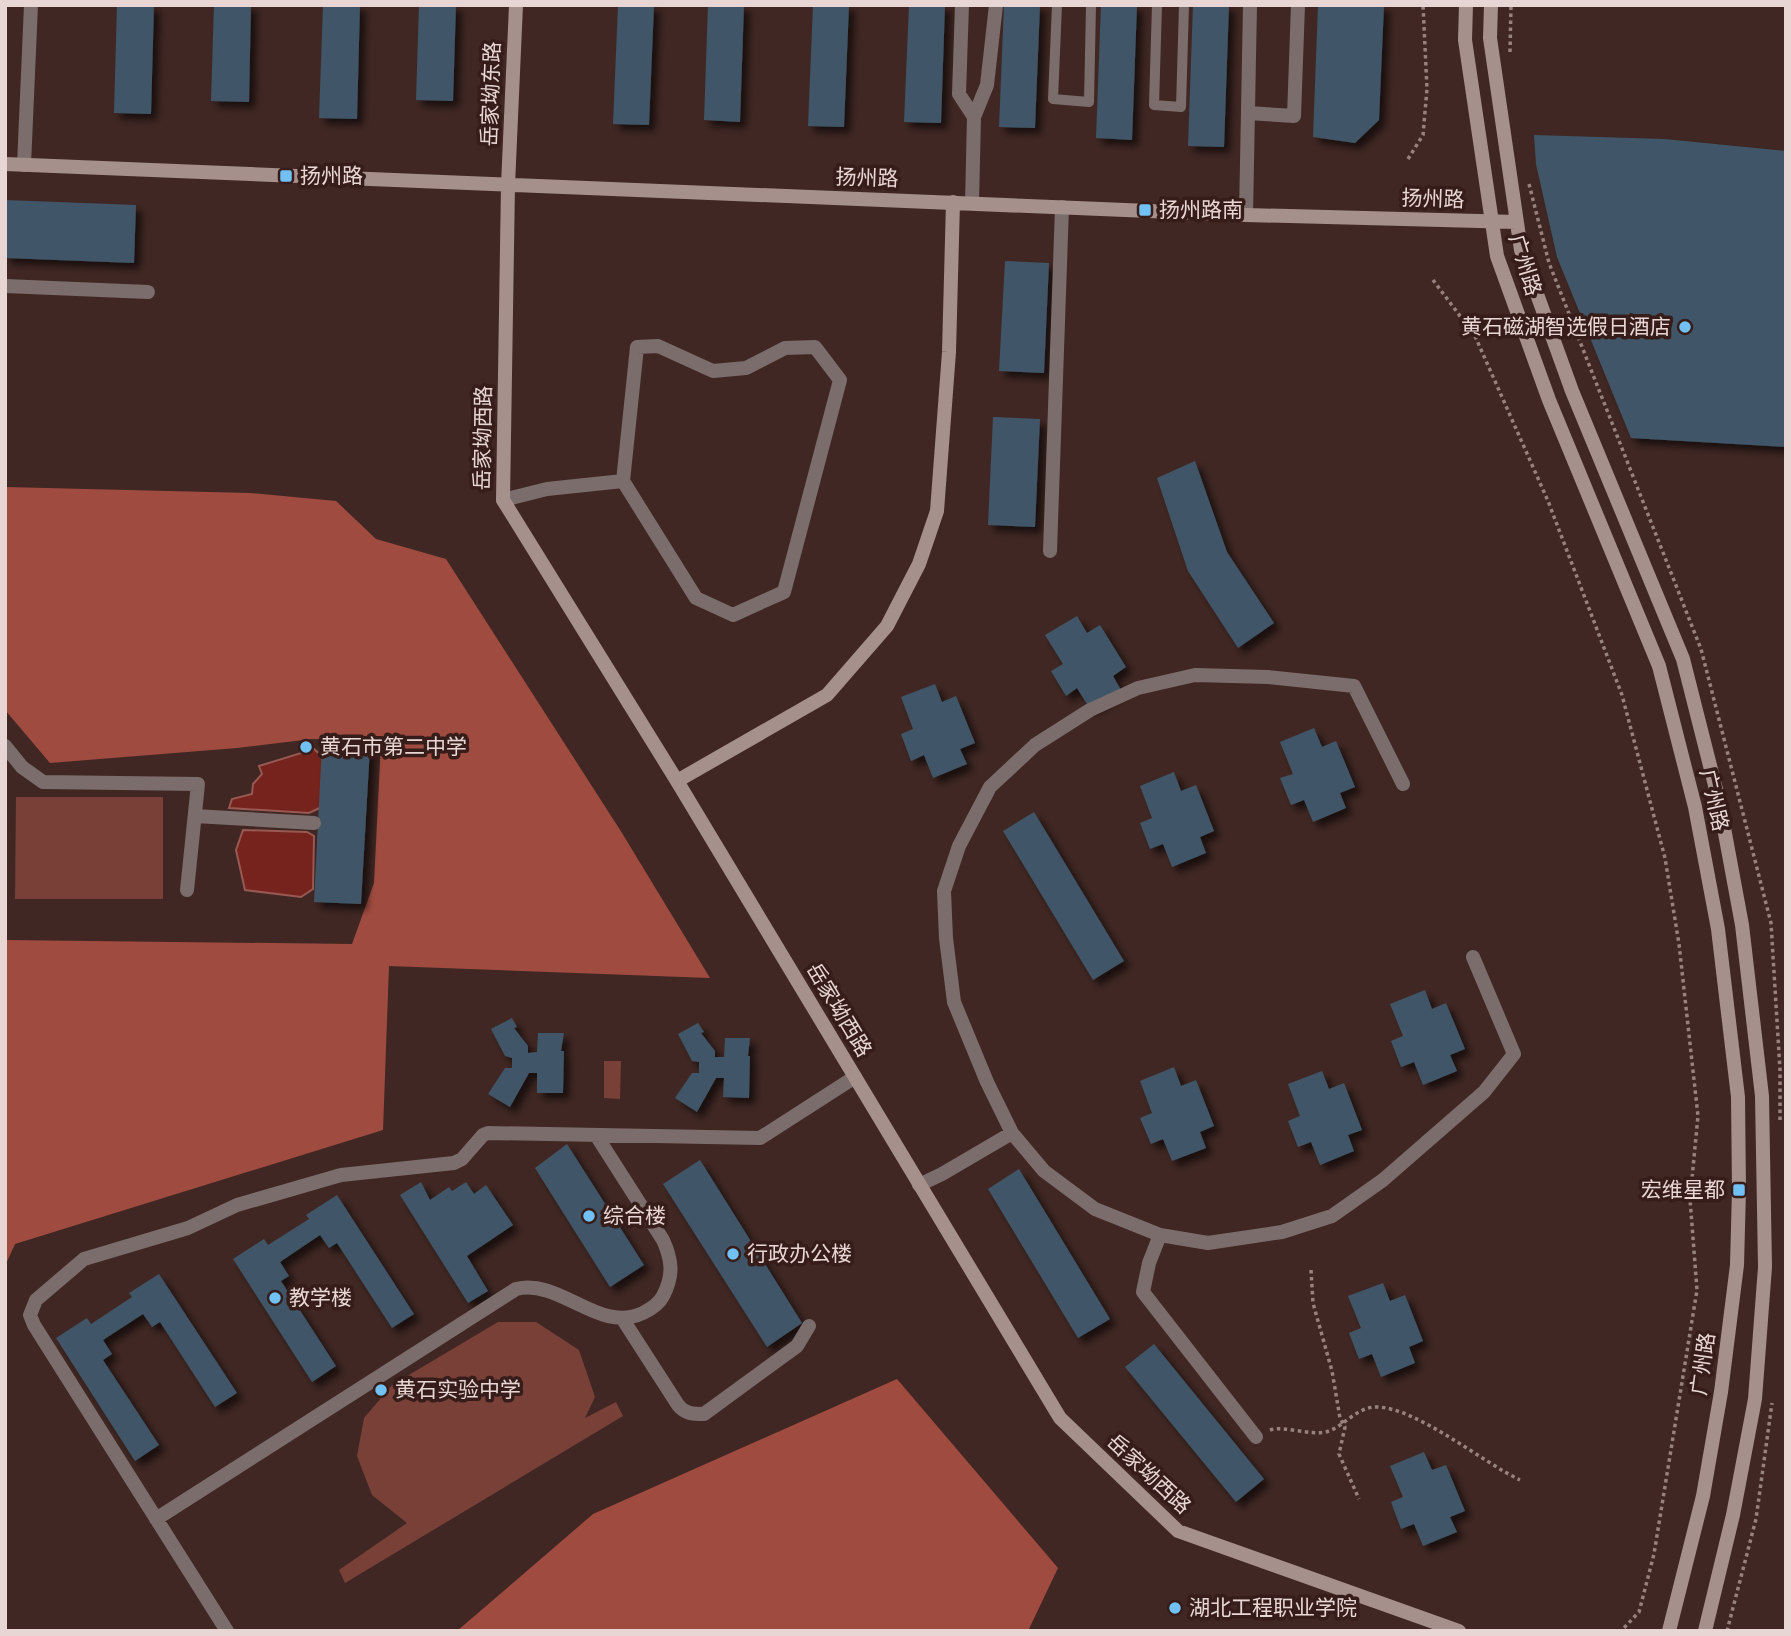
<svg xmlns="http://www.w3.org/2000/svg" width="1791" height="1636" font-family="Overpass,'Noto Sans SC',sans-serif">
  <defs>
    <filter id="shadow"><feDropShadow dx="6" dy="6" stdDeviation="3.5" flood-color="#0009"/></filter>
  </defs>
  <rect width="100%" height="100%" fill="#402723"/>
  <path fill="#794038" d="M16 797H163V899H15Z
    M604 1061H621L620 1099 604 1098Z
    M498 1322H536L579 1350 595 1397 585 1418 616 1402 623 1416 345 1583 339 1570 407 1523 372 1495 357 1456 364 1418 392 1385Z"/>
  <path fill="#a04b40" d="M5 487 250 493 336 501 376 539 446 559 622 833 710 978 389 966 383 1130 15 1244 5 1266V940L352 944 374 883 381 741 312 739 237 748 50 763 5 710Z
    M897 1379 1058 1568 1028 1631H457L593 1514Z"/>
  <path fill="#75231c" stroke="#985953" stroke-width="2" d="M314 749 324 758 322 807 309 813 229 808 232 799 252 794 253 784 262 774 259 766Z
    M243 830 307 832 314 836 313 889 301 897 245 890 236 850Z"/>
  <path fill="#3f5667" filter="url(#shadow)" d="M117 5H154L151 114 114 113Z
    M214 5H251L249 102 211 101Z
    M323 5H360L357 119 319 118Z
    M419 5H456L453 101 416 100Z
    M618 5H654L649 125 613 124Z
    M708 5H744L740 122 704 120Z
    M813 5H849L844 127 808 126Z
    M909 5H945L941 123 904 122Z
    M1004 5H1040L1035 128 999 127Z
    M1101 5H1137L1132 140 1096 138Z
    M1193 5H1229L1224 147 1188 146Z
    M1318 5H1384L1379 120 1355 143 1313 137Z
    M1534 135 1664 139 1786 151V447L1631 438 1557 257 1536 164Z
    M5 200 136 205 134 263 5 258Z
    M1005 261 1049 263 1044 373 999 371Z
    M993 417 1040 419 1035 527 988 525Z
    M1195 461 1227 552 1274 623 1238 648 1188 571 1157 478Z
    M1077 616 1087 633 1100 625 1126 667 1113 676 1121 690 1090 709 1077 688 1066 696 1051 671 1063 664 1045 635Z
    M935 684 942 702 956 696 975 743 960 749 967 764 933 778 924 755 911 761 901 734 913 729 901 697Z
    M1314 728 1322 747 1336 741 1355 787 1340 793 1346 808 1313 822 1304 800 1291 805 1280 778 1293 774 1280 742Z
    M322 745 370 747 361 904 314 902Z
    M1174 772 1181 791 1196 785 1214 831 1200 837 1206 853 1172 867 1163 844 1150 849 1140 823 1152 818 1140 786Z
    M1034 812 1124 961 1093 980 1003 831Z
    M1425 990 1432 1009 1446 1003 1465 1049 1450 1055 1457 1071 1423 1085 1414 1062 1401 1067 1391 1041 1403 1036 1390 1004Z
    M512 1018 517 1027 514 1028 528 1046V1053L537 1052 538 1033H564L561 1051H564L563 1093H537V1073H529L510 1107 488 1094 505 1068H512V1058L505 1056 491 1029Z
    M698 1023 704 1032 701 1033 715 1051V1057H724L725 1038H750L748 1056H750L749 1098 723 1097 724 1078H716L697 1112 675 1098 692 1073H699V1062L692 1061 678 1034Z
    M1174 1067 1181 1086 1196 1080 1214 1126 1200 1132 1206 1148 1172 1161 1163 1139 1151 1144 1140 1118 1152 1113 1140 1081Z
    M1322 1071 1329 1089 1344 1083 1362 1130 1348 1135 1354 1151 1320 1165 1311 1142 1298 1147 1288 1121 1300 1116 1288 1084Z
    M567 1144 644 1265 610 1287 535 1168Z
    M700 1160 802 1323 767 1347 663 1184Z
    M1019 1169 1110 1319 1078 1338 988 1189Z
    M421 1182 430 1200 449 1187 452 1191 466 1182 474 1194 486 1185 513 1225 467 1256 488 1291 468 1303 400 1195Z
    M337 1195 414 1314 392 1328 337 1243 329 1248 320 1235 280 1262 289 1276 281 1281 336 1366 312 1382 233 1259 264 1239 268 1245 309 1219 306 1215Z
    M159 1274 237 1393 215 1407 160 1322 152 1327 143 1314 103 1340 112 1354 103 1360 159 1445 135 1461 56 1338 87 1318 91 1324 132 1297 129 1293Z
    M1383 1283 1390 1301 1405 1295 1423 1341 1409 1347 1415 1363 1381 1377 1372 1354 1359 1359 1349 1333 1361 1328 1348 1296Z
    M1154 1344 1264 1479 1236 1502 1125 1367Z
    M1424 1452 1432 1470 1446 1465 1465 1511 1450 1517 1457 1532 1423 1546 1414 1524 1401 1529 1391 1502 1403 1497 1390 1466Z"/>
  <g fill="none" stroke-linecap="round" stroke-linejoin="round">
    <path stroke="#98827f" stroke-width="3.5" stroke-dasharray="3.5 3.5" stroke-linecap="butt" d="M1510 52 1511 5
      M1408 159 1423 135 1427 89 1423 5
      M1529 184 1549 263 1701 649 1771 923 1780 1070V1123
      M1433 280 1475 336 1548 501 1622 695 1665 858 1679 944 1698 1116 1690 1199 1697 1290 1654 1554 1639 1612 1621 1631
      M1311 1270 1313 1303 1332 1371 1340 1418 1345 1427 1339 1454 1359 1499
      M1270 1430C1284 1425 1312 1437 1329 1431 1344 1426 1357 1407 1376 1407 1416 1407 1482 1462 1520 1480
      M1727 1631 1756 1519 1772 1403"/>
    <path stroke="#7b6d6b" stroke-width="10" d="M1057 5 1053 99 1089 102 1091 5
      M1157 5 1154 105 1181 107 1184 5"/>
    <path stroke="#7b6d6b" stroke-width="14" d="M962 5 959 94 974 117
      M1248 113 1294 116 1298 5
      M24 165 31 5
      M972 203 974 117 987 85 996 5
      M1246 215 1250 5
      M5 286 148 292
      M503 500 547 489 623 481 696 598 733 615 784 592 840 380 815 347 785 348 746 368 713 371 658 346 637 347 623 481
      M1050 551 1062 207
      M5 746 22 767 43 782 198 784 187 890
      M195 816 314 823
      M1012 1133 1044 1171 1095 1209 1160 1235 1208 1243 1282 1232 1332 1216 1383 1180 1484 1092 1514 1054 1473 957
      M919 1185 942 1174 1012 1133 987 1082 954 1002 946 938 944 891 959 846 990 787 1035 745 1090 710 1138 688 1195 675 1268 677 1354 686 1403 784
      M1160 1235 1149 1263 1143 1292 1256 1437
      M622 1318 678 1405C685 1414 693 1414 704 1414L797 1346 809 1326
      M156 1519 516 1289C561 1278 598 1334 643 1313 651 1309 659 1304 663 1296 674 1275 672 1260 663 1240L596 1135
      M227 1631 34 1325 30 1315 36 1300 84 1259 188 1228 237 1205 341 1175 454 1163 462 1159 483 1135 488 1133 760 1138 855 1077"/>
    <path stroke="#a6908c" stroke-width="14" d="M516 5 508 185 503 500 677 781 1060 1418 1178 1531 1459 1631
      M1466 5 1465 40 1497 256 1549 400 1659 666 1695 807 1718 929 1738 1097 1739 1190 1737 1265 1721 1392 1703 1496 1669 1631
      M1491 5 1490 38 1521 250 1572 391 1683 659 1719 801 1742 925 1762 1096 1765 1267 1755 1399 1733 1515 1705 1631
      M5 164 1246 215 1517 222
      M677 781 827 695 887 626 919 564 937 511 949 352 953 202"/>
  </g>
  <g fill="#72c1f5" stroke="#361d19" stroke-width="2.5">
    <rect x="279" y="169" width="14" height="14" rx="3.5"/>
    <rect x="1138" y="203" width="14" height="14" rx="3.5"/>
    <circle cx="1685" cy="327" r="7"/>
    <circle cx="306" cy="747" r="7"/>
    <rect x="1732" y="1183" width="14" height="14" rx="3.5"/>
    <circle cx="589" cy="1216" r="7"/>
    <circle cx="733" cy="1254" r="7"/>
    <circle cx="275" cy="1298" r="7"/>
    <circle cx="381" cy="1390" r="7"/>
    <circle cx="1175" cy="1608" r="7"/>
  </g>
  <g text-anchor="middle" stroke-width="7" stroke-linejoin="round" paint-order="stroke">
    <g font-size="21" fill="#e8d6d4" stroke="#361d19">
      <text transform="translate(491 94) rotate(-88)" y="7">岳家坳东路</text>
      <text transform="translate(867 178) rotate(2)" y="7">扬州路</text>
      <text transform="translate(1433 199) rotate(2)" y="7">扬州路</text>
      <text transform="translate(1525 265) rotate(73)" y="7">广州路</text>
      <text transform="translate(483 438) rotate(-89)" y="7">岳家坳西路</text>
      <text transform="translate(1714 800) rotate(77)" y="7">广州路</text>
      <text transform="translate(839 1010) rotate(59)" y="7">岳家坳西路</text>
      <text transform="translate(1703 1364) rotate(-82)" y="7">广州路</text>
      <text transform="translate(1149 1474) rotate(43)" y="7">岳家坳西路</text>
    </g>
    <g font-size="21" fill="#e8d6d4" stroke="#361d19" text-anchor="start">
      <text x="300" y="183">扬州路</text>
      <text x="1159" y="217">扬州路南</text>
      <text x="1671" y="334" text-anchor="end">黄石磁湖智选假日酒店</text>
      <text x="320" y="754">黄石市第二中学</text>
      <text x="1725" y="1197" text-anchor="end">宏维星都</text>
      <text x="603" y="1223">综合楼</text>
      <text x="747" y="1261">行政办公楼</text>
      <text x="289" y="1305">教学楼</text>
      <text x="395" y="1397">黄石实验中学</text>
      <text x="1189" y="1615">湖北工程职业学院</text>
    </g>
  </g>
  <rect width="1791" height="1636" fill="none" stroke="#e8d6d4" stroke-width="14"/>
</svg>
